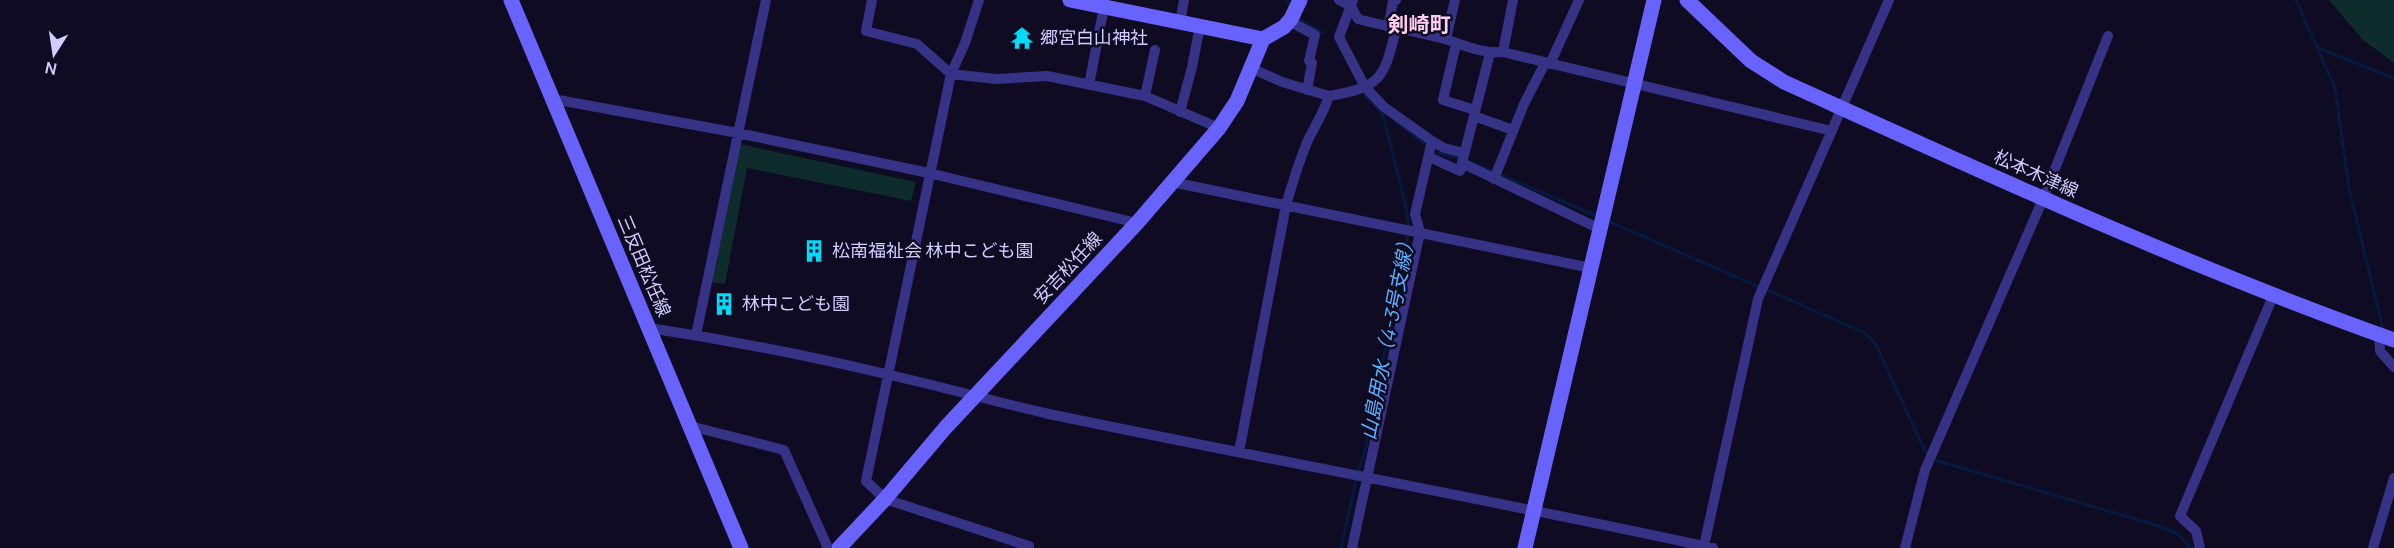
<svg xmlns="http://www.w3.org/2000/svg" width="2394" height="548" font-family="Manrope,'Noto Sans JP',sans-serif">
  <rect width="100%" height="100%" fill="#0f0b22"/>
  <path fill="#0e2c2b" d="M2329 0H2394V63L2363 40Z
    M739 144 916 182 911 201 747 168 725 284 711 282Z"/>
  <g fill="none" stroke-linecap="round" stroke-linejoin="round">
    <path stroke="#051a41" stroke-width="3" d="M1286 0 1292 8
      M2296 0 2335 88 2349 188 2383 329
      M1297 16 1300 20 1323 33
      M2318 48 2394 78
      M1365 95 1383 115 1405 203 1409 227
      M1396 122 1426 145
      M1438 153 1462 159
      M1468 161 1597 216
      M1606 220 1759 287
      M1765 289 1865 333 1875 343 1924 449 1928 453
      M1933 457 1938 461 2159 526 2178 534 2191 548
      M1358 473 1365 451 1408 233
      M1341 548 1356 480"/>
    <path stroke="#363285" stroke-width="10" d="M872 0 866 31 917 44 951 74 996 79 1047 76 1145 96 1219 128
      M979 0 965 43 951 74 866 481 885 499 1029 546V548
      M1339 0 1351 6 1358 19C1387 27 1416 31 1445 39 1464 45 1482 54 1503 52L1832 131
      M1289 21 1315 35 1309 61 1312 63 1307 90
      M1180 23 1184 0
      M1388 27 1393 2 1396 0
      M1446 39 1455 0
      M1456 44 1443 100 1475 110
      M1503 52 1513 0
      M1550 64 1579 0
      M1089 85 1104 7
      M1145 96 1155 50
      M1329 96C1381 87 1384 79 1396 29
      M553 99 738 133 929 173 1137 223
      M1180 112 1192 67 1200 26
      M1474 116 1513 130
      M1432 141 1444 148 1464 153
      M1429 157 1460 171 1462 163 1600 229
      M1462 163 1490 53
      M1494 179 1524 104 1545 63
      M1172 182 1591 268
      M649 328C729 340 810 356 890 375 943 387 996 402 1049 414 1270 460 1492 500 1713 548
      M696 335 766 0
      M2379 335 2380 351 2394 367
      M690 426 784 450 828 548
      M1239 452 1286 205C1293 182 1299 160 1309 138 1316 124 1324 112 1329 96L1282 82 1251 68
      M1704 546 1758 299 1889 0
      M1352 548 1420 232 1415 214 1432 141 1384 107 1365 87 1339 37 1353 0
      M1905 548 1925 470 2043 199 2108 36
      M2200 548 2196 531 2180 516 2273 296
      M2373 548 2394 478"/>
    <path stroke="#6863ff" stroke-width="15" d="M511 0 741 548
      M1070 0 1263 39
      M1687 0 1751 61 1784 82C1985 173 2186 266 2394 340
      M839 548 885 499 946 427 1137 223 1219 128 1237 101 1263 39 1284 27 1291 19 1300 0
      M1525 548 1654 0"/>
  </g>
  <defs>
    <g id="temple-bare" transform="scale(1.8)"><path d="M0-6L5-2H3V0L6.5 2.5H4V6H1.5V3h-3V6H-4V2.5H-6.5L-3 0V-2H-5Z" fill="#00dcf7" stroke="#0f0b22" stroke-width="2.5" paint-order="stroke"/></g>
    <g id="building-bare" transform="scale(1.8)"><path d="M-4-6H4V6H1V3H-1V6H-4ZM-2.5-4.3h1.7v1.8h-1.7ZM.8-4.3h1.7v1.8H.8ZM-2.5-1h1.7V.8h-1.7ZM.8-1h1.7V.8H.8Z" fill="#00dcf7" stroke="#0f0b22" stroke-width="2.5" paint-order="stroke"/></g>
  </defs>
  <g fill-rule="evenodd">
    <use href="#temple-bare" x="1022" y="38"/>
    <use href="#building-bare" x="814" y="251"/>
    <use href="#building-bare" x="724" y="304"/>
  </g>
  <g text-anchor="middle" stroke-width="5" stroke-linejoin="round" paint-order="stroke">
    <g font-size="18" fill="#d2ccff" stroke="#0f0b22" text-anchor="start">
      <text x="1040" y="44">郷宮白山神社</text>
      <text x="832" y="257">松南福祉会 林中こども園</text>
      <text x="742" y="310">林中こども園</text>
    </g>
    <g font-size="18" fill="#d2ccff" stroke="#0f0b22">
      <text transform="translate(2036 174) rotate(24)" y="6">松本木津線</text>
      <text transform="translate(644 266) rotate(67)" y="6">三反田松任線</text>
      <text transform="translate(1068 268) rotate(-47)" y="6">安吉松任線</text>
    </g>
    <g font-size="20" font-style="italic" fill="#5ab1ff" stroke="#0f0b22">
      <text transform="translate(1388 336) rotate(-79)" y="7">山島用水（4-3号支線）</text>
    </g>
    <g font-size="21" font-weight="bold" fill="#ffceed" stroke="#0f0b22">
      <text x="1419" y="32">剣崎町</text>
    </g>
  </g>
  <g transform="translate(54 54) rotate(192)" stroke="#0f0b22" stroke-width="4.5" paint-order="stroke">
  <path d="M0-4.5L10 22L0 15L-10 22Z" fill="#d2ccff"/>
  <text y="-9" font-size="16" font-weight="bold" text-anchor="middle" fill="#d2ccff">N</text>
  </g>
</svg>
